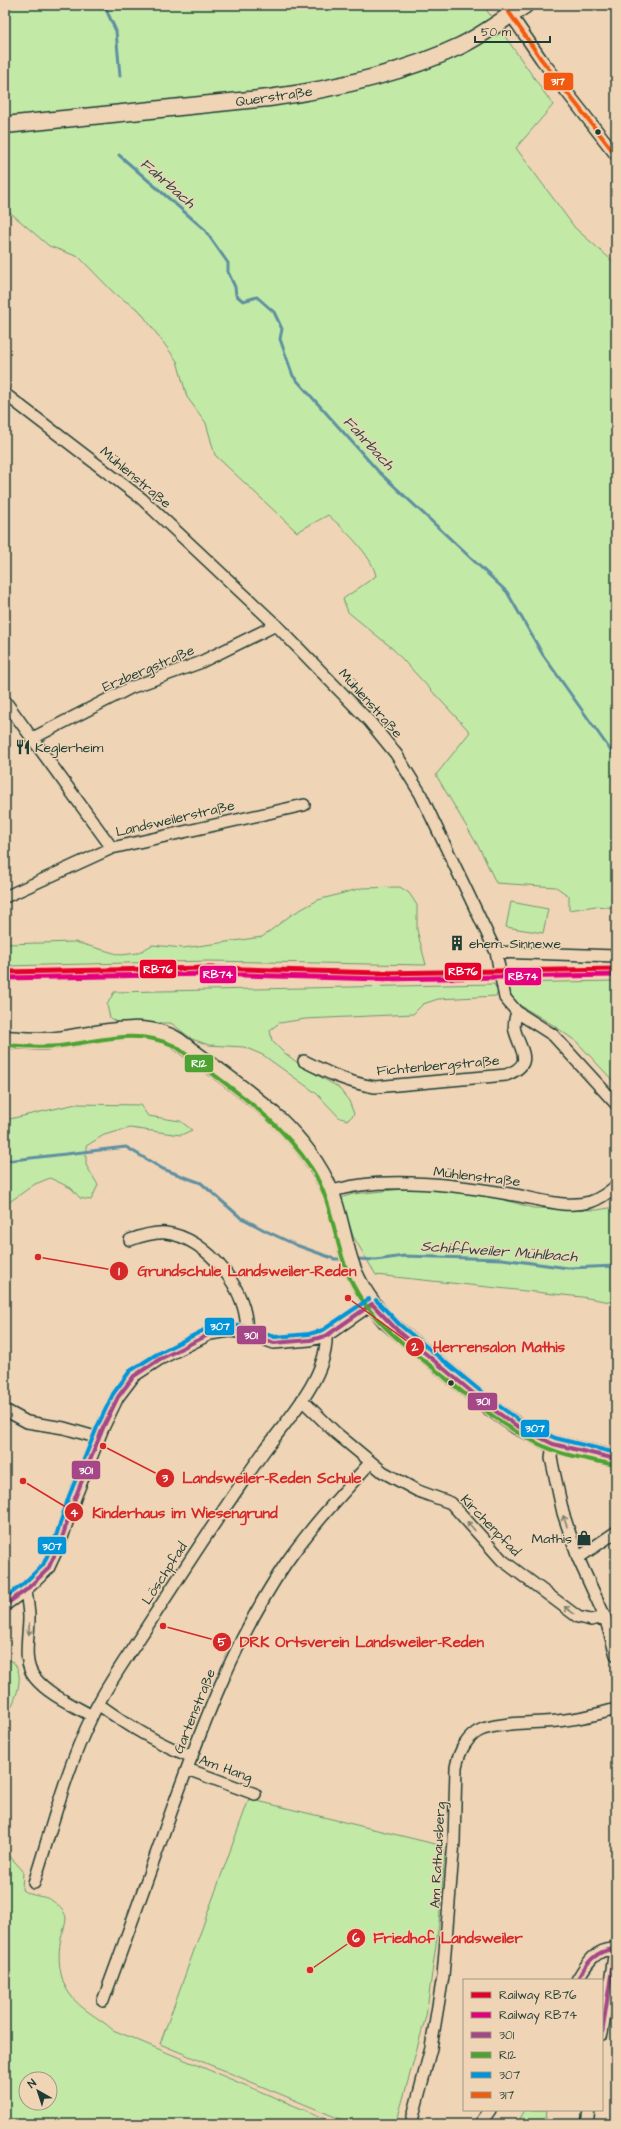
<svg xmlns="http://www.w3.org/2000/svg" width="621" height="2129" font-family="'Architects Daughter',sans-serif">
  <rect width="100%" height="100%" fill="#efd4b6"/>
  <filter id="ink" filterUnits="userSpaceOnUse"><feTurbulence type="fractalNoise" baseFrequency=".025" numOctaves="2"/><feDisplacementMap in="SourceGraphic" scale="8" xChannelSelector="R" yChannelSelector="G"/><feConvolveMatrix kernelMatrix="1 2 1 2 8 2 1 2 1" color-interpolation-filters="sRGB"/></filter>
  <g filter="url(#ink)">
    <path fill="#c2eaa6" stroke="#70946d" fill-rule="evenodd" d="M16 5H483L553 105 516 148 575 228 616 264V908L596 906 569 910V896L556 887 496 883 481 851 436 775 470 732 392 648 348 612 343 599 376 576C372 555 344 529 328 515L297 532 215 455 206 423 187 397 177 361 139 310 115 294 79 257 49 246 5 208V11Z
      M400 887 409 893 417 905V930L426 965 208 961 5 966V944L75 942 121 955 138 953 152 945 183 948 220 943 262 937 291 915 318 900 362 888Z
      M511 902 548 909 543 933 506 927Z
      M616 981V1084L577 1042 553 1025 518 1004 510 996 506 983Z
      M494 984 498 991 496 996 438 999 423 1004 413 1014 305 1019 279 1023 270 1030 272 1041 282 1051 303 1067 338 1087 349 1101 354 1114 348 1120 340 1118 316 1093 263 1055 244 1047 209 1045 192 1039 171 1023H118L110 1018 107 1005 114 992Z
      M76 1104 140 1105 148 1116 180 1121 192 1130 181 1135 130 1128 104 1135 86 1146V1165L98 1185 91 1200 80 1198 71 1188 50 1178 35 1184 5 1205V1120Z
      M414 1188 468 1190 533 1208 597 1210 616 1207V1303L582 1297 376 1275 353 1236 341 1198 353 1194Z
      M10 1660C29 1672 14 1704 5 1719V1666Z
      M249 1799 439 1845 445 1853 439 1923 426 2016 396 2124H352L160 2044Z
      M5 1851 23 1871 22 1890C32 1897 43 1895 51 1900 56 1903 66 1912 66 1918 66 1925 62 1933 61 1939 57 1955 59 1979 69 1993 80 2010 99 2017 113 2030L338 2124H5ZM26 2079H50V2103H26Z
      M525 2110H547L545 2124H517Z"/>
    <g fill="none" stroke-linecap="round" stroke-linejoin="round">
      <path stroke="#5f8fa1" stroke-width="3" d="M104 5 116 31 120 76
        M119 155 204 229 228 263V272L235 287 236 295 243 301 257 297 274 312 282 329 280 339 293 376 378 471 507 592 543 655 616 758
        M5 1161 126 1147 163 1169 201 1183 240 1217 266 1231 296 1245 335 1259H344
        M356 1259 376 1260 404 1256 502 1259 568 1268 616 1266"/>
      <g stroke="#1f3d34" stroke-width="14">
        <path id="street" d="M504 5 541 59 616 155
          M5 394 142 499 276 625 370 722 396 754 420 793 496 952 505 998 517 1012 553 1035 616 1104
          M5 701 112 848
          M31 739 130 688 199 663 276 625
          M5 897 112 848 304 805
          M496 952 616 956
          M304 1061C328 1073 349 1083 375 1087L506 1075C535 1064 521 1052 515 1031 513 1025 515 1018 517 1012
          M330 1192C379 1175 458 1185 509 1194 535 1198 564 1209 590 1202 600 1199 609 1192 616 1186
          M130 1240C141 1236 154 1232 166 1233 207 1237 251 1293 246 1333
          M302 1400 336 1433 383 1472 418 1491 451 1503 502 1560 578 1617 591 1620 605 1617
          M5 1410 27 1422 64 1428 99 1438
          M553 1444 551 1458 563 1513 578 1558 605 1617 616 1655
          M578 1558 616 1532
          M26 1590C27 1600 29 1609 29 1618 29 1637 22 1663 35 1678 49 1695 73 1705 92 1716
          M5 1605 26 1590 48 1569 61 1541 75 1498 103 1428 118 1397 134 1376 160 1359 210 1334 230 1331 246 1333 274 1343 310 1340 326 1336 372 1304
          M98 1704C130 1727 155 1742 192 1757
          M187 1769 255 1794
          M34 1883C52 1827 66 1769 92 1716 107 1684 129 1655 148 1625 186 1566 224 1507 265 1450 288 1419 328 1376 326 1336
          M577 1980C586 1965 595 1948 615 1949
          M103 2001C126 1939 148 1877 170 1815 201 1729 234 1640 286 1563 311 1527 341 1495 370 1463
          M602 2034 616 1943
          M411 2124 431 2048 443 1976 454 1841 456 1767C459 1752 467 1735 483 1729 509 1721 539 1724 565 1720 582 1718 599 1714 616 1709
          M480 2124 490 2110
          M587 2124 589 2110"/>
      </g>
      <g stroke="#1f3d34" stroke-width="19">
        <path id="secondary" d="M5 125 269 98C334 89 401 74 460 46 483 35 504 19 525 5
          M5 1039C18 1040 32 1041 45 1041 88 1039 138 1017 178 1041 234 1084 301 1123 330 1191 340 1215 343 1243 352 1267 359 1287 373 1305 386 1321L491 1408 517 1426 553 1444 616 1459"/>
      </g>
      <use href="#street" stroke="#efd4b6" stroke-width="11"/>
      <use href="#secondary" stroke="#efd4b6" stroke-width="16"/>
      <g stroke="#efd4b6" stroke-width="7">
        <path id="bus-1" d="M372 1304 396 1329 491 1408 517 1426 553 1444 616 1459
          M5 1605 26 1590 48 1569 61 1541 75 1498 103 1428 118 1397 134 1376 160 1359 210 1334 230 1331 246 1333 274 1343 310 1340 326 1336 372 1304
          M577 1980C586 1964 595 1950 615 1949
          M602 2034 615 1949"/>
      </g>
      <g stroke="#efd4b6" stroke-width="7">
        <path id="bus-2" d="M5 1045C24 1046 42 1048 60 1046 102 1041 135 1028 175 1046 224 1083 278 1117 312 1169 334 1204 334 1246 352 1283 371 1321 405 1345 437 1371 473 1401 507 1431 550 1449 569 1457 594 1460 615 1465"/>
      </g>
      <g stroke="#efd4b6" stroke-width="7">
        <path id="bus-3" d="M376 1300 400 1325 495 1403 520 1421 555 1438 616 1453
          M5 1598 22 1585 43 1565 55 1539 69 1496 98 1425 113 1394 130 1371 157 1354 208 1328 230 1325 247 1327 275 1337 309 1334 323 1330 369 1299"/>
      </g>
      <g stroke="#efd4b6" stroke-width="7">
        <path id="bus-4" d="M504 5 541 59 616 155"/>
      </g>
      <use href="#bus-1" stroke="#a54686" stroke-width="4"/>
      <use href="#bus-2" stroke="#4ca331" stroke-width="4"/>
      <use href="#bus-3" stroke="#0095da" stroke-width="4"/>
      <use href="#bus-4" stroke="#f25a0f" stroke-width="4"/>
      <g stroke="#efd4b6" stroke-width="8">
        <path id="rail-1" d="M5 972 209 968 381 973 616 969"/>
      </g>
      <g stroke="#efd4b6" stroke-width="8">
        <path id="rail-2" d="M5 978 209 974 381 979 616 975"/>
      </g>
      <use href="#rail-1" stroke="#e4002b" stroke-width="5"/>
      <use href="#rail-2" stroke="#e5007d" stroke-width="5"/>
    </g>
    <defs><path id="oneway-shaft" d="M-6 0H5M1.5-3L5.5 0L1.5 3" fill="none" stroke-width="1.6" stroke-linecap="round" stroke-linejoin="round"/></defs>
    <g stroke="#7d816e">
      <use href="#oneway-shaft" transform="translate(565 1521) rotate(-109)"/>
      <use href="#oneway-shaft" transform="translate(471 1526) rotate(-131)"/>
      <use href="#oneway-shaft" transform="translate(569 1610) rotate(-144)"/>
      <use href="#oneway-shaft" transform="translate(29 1629) rotate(93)"/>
    </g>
  </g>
  <defs>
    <g id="restaurant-bare" transform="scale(1.2)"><path d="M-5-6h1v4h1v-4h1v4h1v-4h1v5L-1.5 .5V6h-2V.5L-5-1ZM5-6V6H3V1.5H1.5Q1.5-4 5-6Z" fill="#1f3d34" stroke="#efd4b6" stroke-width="2.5" paint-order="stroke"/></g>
    <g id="building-bare" transform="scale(1.2)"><path d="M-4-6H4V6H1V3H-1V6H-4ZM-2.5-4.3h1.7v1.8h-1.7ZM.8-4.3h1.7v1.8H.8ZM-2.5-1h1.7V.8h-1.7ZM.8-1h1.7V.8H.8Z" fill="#1f3d34" stroke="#efd4b6" stroke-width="2.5" paint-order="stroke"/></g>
    <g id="shop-bare" transform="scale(1.2)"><path d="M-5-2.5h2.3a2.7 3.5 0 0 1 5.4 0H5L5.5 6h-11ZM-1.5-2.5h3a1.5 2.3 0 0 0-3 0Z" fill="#1f3d34" stroke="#efd4b6" stroke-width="2.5" paint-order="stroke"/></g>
  </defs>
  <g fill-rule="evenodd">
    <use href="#restaurant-bare" x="23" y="747"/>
    <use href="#building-bare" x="457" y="943"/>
    <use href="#shop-bare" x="584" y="1538"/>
  </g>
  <g fill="#1f3d34" stroke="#efd4b6" stroke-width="1.5">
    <circle cx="598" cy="132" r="3.5"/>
    <circle cx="451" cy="1383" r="3.5"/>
  </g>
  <g text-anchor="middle" stroke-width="3" stroke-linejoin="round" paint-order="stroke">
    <g font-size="14" fill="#1f3d34" stroke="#efd4b6">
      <text transform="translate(274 96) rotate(-8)" y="5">Querstraße</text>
      <text transform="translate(136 477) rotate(40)" y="5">Mühlenstraße</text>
      <text transform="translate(148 668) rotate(-23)" y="5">Erzbergstraße</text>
      <text transform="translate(371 703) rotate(48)" y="5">Mühlenstraße</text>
      <text transform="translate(175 818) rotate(-13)" y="5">Landsweilerstraße</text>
      <text transform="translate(438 1065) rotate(-5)" y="5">Fichtenbergstraße</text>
      <text transform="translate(477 1176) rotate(7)" y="5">Mühlenstraße</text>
      <text transform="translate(491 1525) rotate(46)" y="5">Kirchenpfad</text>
      <text transform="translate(164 1573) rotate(-57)" y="5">Löschpfad</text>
      <text transform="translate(194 1711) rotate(-68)" y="5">Gartenstraße</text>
      <text transform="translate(226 1768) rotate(20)" y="5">Am Hang</text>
      <text transform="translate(437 1855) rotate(-87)" y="5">Am Rathausberg</text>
    </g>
    <g font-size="14" fill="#1f3d34" stroke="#efd4b6" text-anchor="start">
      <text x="35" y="752">Keglerheim</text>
      <text x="469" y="948">ehem. Sinnewe</text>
      <text x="572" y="1543" text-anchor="end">Mathis</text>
    </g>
    <g font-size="15" font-style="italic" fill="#2a4b46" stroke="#efd4b6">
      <text transform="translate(168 183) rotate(41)" y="5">Fahrbach</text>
      <text transform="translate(369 443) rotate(47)" y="5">Fahrbach</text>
      <text transform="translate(499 1251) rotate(4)" y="5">Schiffweiler Mühlbach</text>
    </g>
  </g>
  <path fill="none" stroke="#d62828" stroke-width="1.5" d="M38 1257L119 1271M348 1298L415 1347M103 1446L165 1478M23 1481L74 1512M163 1626L222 1642M310 1970L356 1938"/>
  <g fill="#d62828" stroke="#efd4b6" stroke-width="1.5">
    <circle cx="38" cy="1257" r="4"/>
    <circle cx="348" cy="1298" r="4"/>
    <circle cx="103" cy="1446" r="4"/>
    <circle cx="23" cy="1481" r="4"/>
    <circle cx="163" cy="1626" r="4"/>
    <circle cx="310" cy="1970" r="4"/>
    <circle cx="119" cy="1271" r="10"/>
    <circle cx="415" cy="1347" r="10"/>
    <circle cx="165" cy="1478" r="10"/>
    <circle cx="74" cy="1512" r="10"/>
    <circle cx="222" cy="1642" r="10"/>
    <circle cx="356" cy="1938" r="10"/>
  </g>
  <g font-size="12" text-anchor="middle" font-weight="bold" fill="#fff">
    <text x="119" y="1275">1</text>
    <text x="415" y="1351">2</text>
    <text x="165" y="1482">3</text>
    <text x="74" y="1517">4</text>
    <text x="222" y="1646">5</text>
    <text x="356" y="1942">6</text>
  </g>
  <g font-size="15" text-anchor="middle" font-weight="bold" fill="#d62828" stroke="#efd4b6" stroke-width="3" stroke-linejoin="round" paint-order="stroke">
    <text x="247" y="1276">Grundschule Landsweiler-Reden</text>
    <text x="499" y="1352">Herrensalon Mathis</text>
    <text x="272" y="1483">Landsweiler-Reden Schule</text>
    <text x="185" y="1518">Kinderhaus im Wiesengrund</text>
    <text x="362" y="1647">DRK Ortsverein Landsweiler-Reden</text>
    <text x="448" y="1943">Friedhof Landsweiler</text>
  </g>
  <g stroke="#efd4b6" stroke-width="1.5">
    <rect x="543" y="72" width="31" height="19" rx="4" fill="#f25a0f"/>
    <rect x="139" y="959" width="38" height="20" rx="4" fill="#e4002b"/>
    <rect x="444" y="962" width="38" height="19" rx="4" fill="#e4002b"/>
    <rect x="199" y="965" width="38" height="19" rx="4" fill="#e5007d"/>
    <rect x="504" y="967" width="38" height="19" rx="4" fill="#e5007d"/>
    <rect x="184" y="1054" width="30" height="19" rx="4" fill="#4ca331"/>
    <rect x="204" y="1317" width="31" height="19" rx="4" fill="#0095da"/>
    <rect x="236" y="1325" width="31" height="20" rx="4" fill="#a54686"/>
    <rect x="467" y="1392" width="31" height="19" rx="4" fill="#a54686"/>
    <rect x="520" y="1419" width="30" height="19" rx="4" fill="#0095da"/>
    <rect x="71" y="1460" width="30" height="20" rx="4" fill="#a54686"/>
    <rect x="37" y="1536" width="30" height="19" rx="4" fill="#0095da"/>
  </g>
  <g font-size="11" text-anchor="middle" font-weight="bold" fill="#fff">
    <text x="558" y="85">317</text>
    <text x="158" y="973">RB76</text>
    <text x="463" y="975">RB76</text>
    <text x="218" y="978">RB74</text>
    <text x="523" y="980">RB74</text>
    <text x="199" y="1067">R12</text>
    <text x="220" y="1330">307</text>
    <text x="251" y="1339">301</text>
    <text x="483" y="1405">301</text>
    <text x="535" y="1432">307</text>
    <text x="86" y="1474">301</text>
    <text x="52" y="1550">307</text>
  </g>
  <rect width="621" height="2129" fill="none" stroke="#efd4b6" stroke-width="20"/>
  <rect x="10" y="10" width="601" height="2109" fill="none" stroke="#1f3d34" stroke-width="1.5" filter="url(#ink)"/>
  <rect x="463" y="1979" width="140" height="132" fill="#efd4b6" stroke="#9c9882"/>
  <rect x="471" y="1992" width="20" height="6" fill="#e4002b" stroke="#9c9882"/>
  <text x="499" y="1999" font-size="12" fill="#1f3d34">Railway RB76</text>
  <rect x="471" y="2012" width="20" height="6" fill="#e5007d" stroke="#9c9882"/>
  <text x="499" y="2019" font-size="12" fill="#1f3d34">Railway RB74</text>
  <rect x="471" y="2032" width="20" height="6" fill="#a54686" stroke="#9c9882"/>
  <text x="499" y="2039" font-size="12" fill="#1f3d34">301</text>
  <rect x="471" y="2052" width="20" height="6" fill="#4ca331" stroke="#9c9882"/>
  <text x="499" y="2059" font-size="12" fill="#1f3d34">R12</text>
  <rect x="471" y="2072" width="20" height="6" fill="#0095da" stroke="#9c9882"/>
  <text x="499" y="2079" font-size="12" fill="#1f3d34">307</text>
  <rect x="471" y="2092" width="20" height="6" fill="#f25a0f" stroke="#9c9882"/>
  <text x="499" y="2099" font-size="12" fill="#1f3d34">317</text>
  <g transform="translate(38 2091) rotate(321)"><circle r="19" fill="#efd4b6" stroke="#9c9882"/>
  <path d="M0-3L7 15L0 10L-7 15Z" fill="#1f3d34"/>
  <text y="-6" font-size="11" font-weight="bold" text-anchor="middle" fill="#1f3d34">N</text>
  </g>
  <path d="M475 36v6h75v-6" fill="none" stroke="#1f3d34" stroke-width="2"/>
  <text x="481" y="36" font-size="12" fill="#1f3d34" stroke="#efd4b6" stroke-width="3" paint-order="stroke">50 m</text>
</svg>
